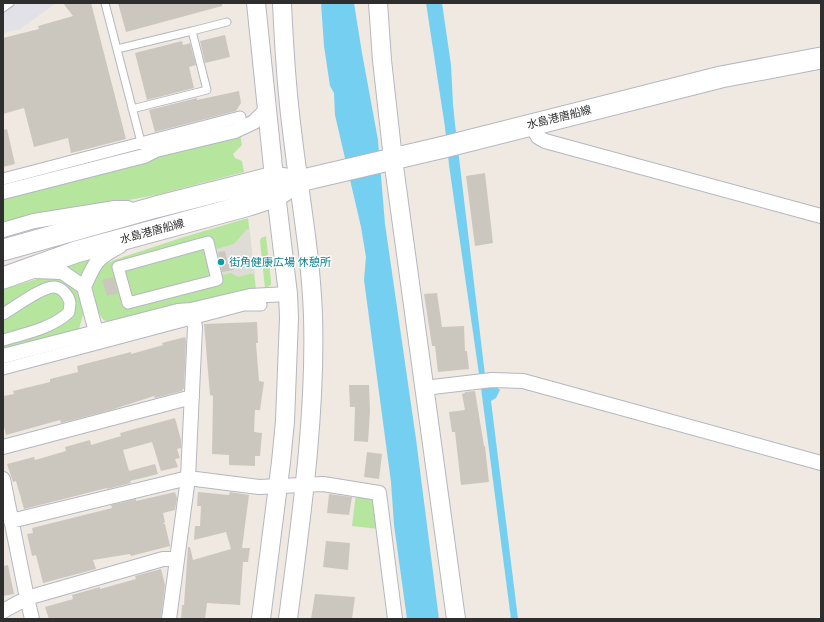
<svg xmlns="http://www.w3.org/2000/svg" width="824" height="622" font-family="'Varela Round','Noto Sans JP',sans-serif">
  <rect width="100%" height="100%" fill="#efe9e1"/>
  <path fill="#e3e1e8" d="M3 3H56L20 29 3 33Z"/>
  <path fill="#b6e59e" d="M240 133 242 145 233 154 235 158 242 161 244 172 156 195 3 223V199L149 162 160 153Z
    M248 218 256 290 194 306 179 303 113 321C110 322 107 322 104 320 98 316 93 295 92 288 92 283 94 277 96 272 100 266 108 263 114 260L184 237Z
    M266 236 271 281V285L265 288 260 241 261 238Z
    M94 257 83 283C78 272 72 269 60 267Z
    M51 275 61 277 78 288 83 315 79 329 3 349V289Z
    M356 493 373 496 379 529 352 526Z"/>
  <path fill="#dfdcd8" d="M247 229H249L255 274H250L238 277 231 273 217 276 213 250 234 244Z"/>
  <path fill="#75cff0" d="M321 3H354L362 53 378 140 385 224 416 439 439 619H407L394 525 391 482 364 280 366 257 361 227 335 115 334 93 330 86 324 46Z
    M426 3H442L451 65 453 104 455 124 485 375 500 390 496 398 491 401 518 619H511L481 388 449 165 445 127Z"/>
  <path fill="#cbc7bf" d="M63 3H91L126 139 71 153 68 138 34 147 24 108 3 114V38L39 29 38 26 73 16Z
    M118 3H222V6L126 32Z
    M225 35 230 57 205 63 200 41Z
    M182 41 183 45 190 43 196 65 189 67 194 88 147 100 135 53Z
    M239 91 241 103 236 111 155 132 149 110 197 98V100Z
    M7 129 15 164 3 167V130Z
    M485 173 493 243 475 246 466 176Z
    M225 251 228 264 234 270 222 272 218 252Z
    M113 277 118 293 107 296 102 280Z
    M437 293 442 327 464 326 465 351H467L469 369 438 372 435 346H432L424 294Z
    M257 322 258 343H256L259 381 264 382 260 410H255L254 432 262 433 260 456H255V466L229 465V455L212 454 213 396 210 395 204 324Z
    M185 337 186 341 184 388 182 391 155 398 154 396 111 410 61 423 60 420 6 435 3 422V396L14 394 13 391 50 382V379L78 372 77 366 131 352V354L163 345 162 343Z
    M349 385H369L370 411 368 442 354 441 355 407H350Z
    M475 391 484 446H485L489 482 461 485 455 432H452L449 412 465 410 462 394 465 393V392Z
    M175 418 181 440V448L177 449 180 458 175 459 178 467 161 471 152 442 123 450 129 471 155 464 158 474 130 481 131 483 107 489V488L24 509 16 481 13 482 7 464 34 457 35 460 66 451 65 447 90 440 91 445 121 436 120 433Z
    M367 452 382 454 379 479 364 477Z
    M175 492 177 498 175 510 163 513 165 522 163 524H165L170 546 131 556 130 554 93 560 96 569 43 583 36 555 32 556 27 534 33 533 32 528 112 508 111 505 136 499V501Z
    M198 492 229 495 230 492 249 495 242 548H250L248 562H243L240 605 207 603 205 619H181L182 605H184L188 547H190L193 560 231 549 226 532 194 540 195 526H200L201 506H197Z
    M329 494 352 497 349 515 327 513Z
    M326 541 350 543 348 570 323 567Z
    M8 565 14 594 3 596V566Z
    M161 569 165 585 161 619H49L45 607 73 599 72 595 100 587V589L136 579 135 576Z
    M315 594 355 597 352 619H311Z"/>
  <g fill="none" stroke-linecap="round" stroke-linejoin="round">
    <g stroke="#b4b7c1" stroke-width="9">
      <path id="service" d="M105 3 142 146
        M3 8 10 3
        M117 49 192 31
        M132 109 207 90 192 31 227 22"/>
    </g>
    <g stroke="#b4b7c1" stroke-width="13">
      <path id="pedestrian" d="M3 179 240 117
        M208 242 217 280 128 303 118 267Z
        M3 314C15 307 40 288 53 287 60 286 69 295 70 303 70 306 69 309 69 312 53 328 24 334 3 340
        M3 369 244 305H261"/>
    </g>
    <g stroke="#b4b7c1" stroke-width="16">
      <path id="minor" d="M531 124 538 137 545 141 821 216
        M3 192 144 156 156 150 235 131 254 122 267 109
        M3 230 34 221 115 208H128
        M35 271 62 272 84 287C95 263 95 259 120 246
        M84 287 96 332
        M3 356 178 311 191 310 250 296 288 294
        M424 388 492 380 523 381 821 463
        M3 447 192 397
        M3 479 27 598 32 619
        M11 521 188 478 259 487 323 484 379 493 395 619
        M3 611 27 598 163 559H177
        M169 619 188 478 195 327 191 310"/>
    </g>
    <g stroke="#b4b7c1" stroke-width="20">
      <path id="tertiary" d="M256 3 274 177 288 294 289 318 285 421 281 462 261 619
        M282 3C284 49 287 94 293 139 300 198 311 256 313 316 316 417 301 518 288 619
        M378 3 382 60 393 159 456 619"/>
    </g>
    <g stroke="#b4b7c1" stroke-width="23">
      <path id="secondary" d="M3 250 156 207 274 177 299 181
        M3 278 76 252 249 205 276 196 299 181 444 147 721 77 821 58"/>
    </g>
    <use href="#service" stroke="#fff" stroke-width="7"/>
    <use href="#pedestrian" stroke="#fff" stroke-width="11"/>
    <use href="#minor" stroke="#fff" stroke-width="14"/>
    <use href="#tertiary" stroke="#fff" stroke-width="18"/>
    <use href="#secondary" stroke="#fff" stroke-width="21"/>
  </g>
  <circle fill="#0f9aa8" stroke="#fff" stroke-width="1.5" cx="221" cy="262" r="4"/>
  <g text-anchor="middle" stroke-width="3" stroke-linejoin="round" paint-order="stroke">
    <g font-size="11" fill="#2e2e2e" stroke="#fff">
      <text transform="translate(559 117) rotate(-14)" y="4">水島港唐船線</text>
      <text transform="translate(152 231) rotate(-15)" y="4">水島港唐船線</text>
    </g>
    <g font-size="11" fill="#0d838f" stroke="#fff" text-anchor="start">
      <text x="229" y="266">街角健康広場 休憩所</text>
    </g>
  </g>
  <rect width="824" height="622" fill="none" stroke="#2e2e2e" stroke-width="8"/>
</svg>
